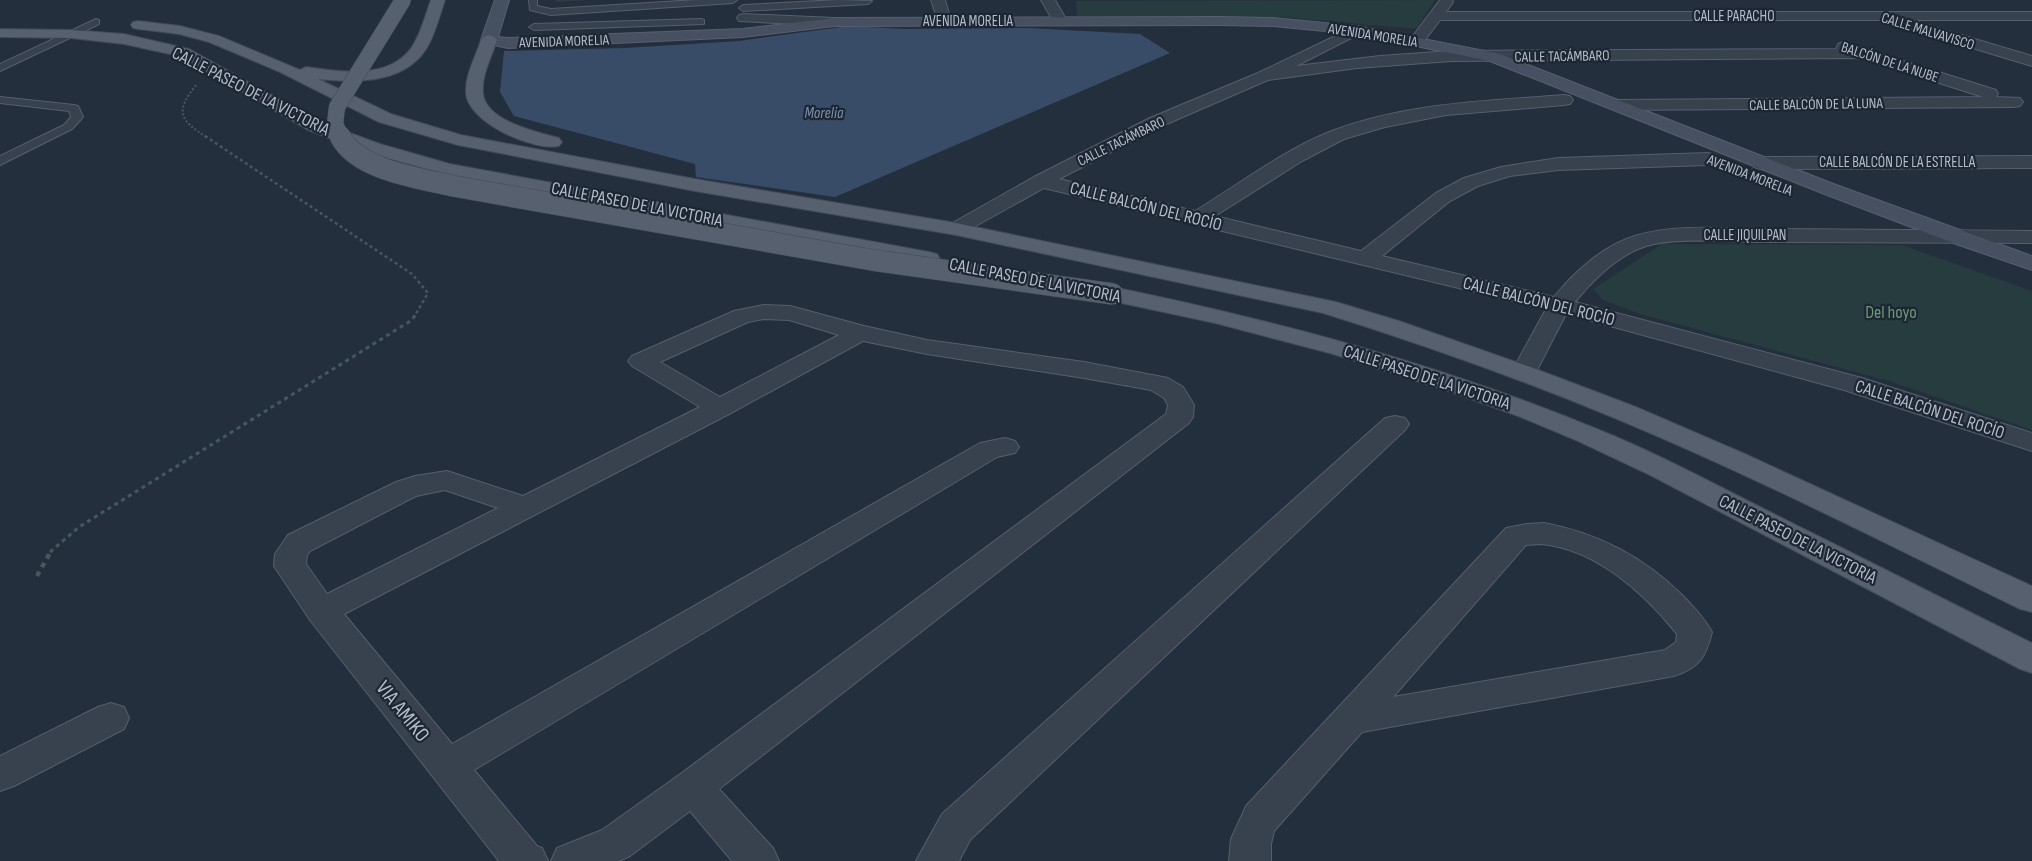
<svg xmlns="http://www.w3.org/2000/svg" width="2032" height="861" font-family="'Sofia Sans Condensed',sans-serif">
  <rect width="100%" height="100%" fill="#242f3e"/>
  <path fill="#263c3f" d="M1435 0 1416 29 1283 17 1077 16 1076 1Z
    M1662 244 1902 245 2032 291V430L1889 381 1640 314 1603 300 1593 289Z"/>
  <path fill="#394c67" d="M849 26 906 29 1027 28 1140 34 1170 53 835 197 696 177 695 164 514 116 500 92 504 51 625 48 739 41Z"/>
  <g fill="none" stroke-linecap="round" stroke-linejoin="round">
    <g stroke="#565f6c" stroke-width="2">
      <path id="lane" d="M529 0H537V6L551 9 697 0H737L733 3 551 15 530 10Z
        M838 0 872 1 868 4 743 11 739 8 743 5Z
        M96 19 99 20V24L0 71V64Z
        M701 19 704 20V24L534 30 529 27 534 24Z
        M0 97 74 105 78 106 83 117 72 129 0 165V156L64 125 71 117 69 111 0 103Z"/>
    </g>
    <g stroke="#565f6c" stroke-width="2">
      <path id="street" d="M931 0H945L951 21 949 24H939Z
        M1041 0H1055L1067 21 1065 24H1055Z
        M1440 0H1452L1453 2 1446 12H2032V20H1911L2032 56V66L1903 27 1901 24 1905 20H1440L1422 44H1412L1409 41Z
        M744 14 834 18 839 19 841 22 839 25 834 26 739 21 737 18 739 15Z
        M1356 26 1361 27 1363 30 1361 33 1296 66 1380 56 1451 51 1836 49 1838 44 1843 42 1996 90 1998 94 1996 97 2020 98 2023 102 2020 106 2014 107 1618 110 1612 109 1609 105 1612 101 1618 100 1983 97 1861 58 1451 61 1357 68 1268 80 1162 126 1059 179 1195 211C1238 185 1285 149 1332 131 1405 103 1487 101 1564 95L1570 96 1573 100 1570 104 1564 105 1446 115 1385 127 1344 139 1302 161 1215 216 1361 251 1436 193 1464 178 1501 167 1558 158 1708 153 1715 155 1717 159 1715 163 1708 165 1558 170 1510 176 1478 186 1450 201 1382 256 1554 297C1574 272 1604 245 1635 236 1677 223 1731 229 1774 229 1860 230 1946 230 2032 231V243C1944 243 1855 242 1767 242 1734 242 1676 237 1646 246 1618 255 1593 280 1575 302L1862 378 2032 433V451L1844 390 1566 314 1533 378 1524 381 1515 378 1511 373 1546 309 1044 188 963 233 956 235 949 233 945 229 949 225 1034 177 1150 118 1258 73Z
        M2032 156V168L1761 169 1754 167 1751 163 1754 159 1761 157Z
        M764 305 790 306 864 326 927 340 1084 362 1168 378 1183 387 1194 405 1193 417 1189 423 719 789 773 848 779 861H732L690 811 630 856 619 861H551L557 848 602 830 679 775 1166 414 1168 405 1164 398 1151 390 1084 378 927 354 863 341 729 414 344 614 452 744 980 443 1005 438 1015 441 1019 447 1015 453 997 457 474 770 537 846 542 848 548 861H499L310 620 274 566 275 554 288 535 396 482 415 476 447 471 523 496 700 407 632 366 628 361 632 356 734 311ZM764 319 789 320 839 335 720 397 660 362 748 322ZM445 490 498 508 327 594 306 564 307 555 310 551 416 496Z
        M1395 416 1405 418 1409 424 1405 430 970 840 959 861H916L942 814 1385 418Z
        M1544 523C1598 533 1644 557 1683 596 1694 607 1704 618 1712 632 1706 657 1699 668 1674 676L1362 732 1274 831 1271 844V861H1229L1231 839 1246 806 1506 528 1527 524ZM1541 544C1596 549 1644 593 1677 634L1676 642 1665 650 1393 697 1526 545Z
        M111 703 124 707 129 718 124 729 14 786 0 791V756L98 707Z"/>
    </g>
    <g stroke="#565f6c" stroke-width="2">
      <path id="secondary" d="M495 0H509L498 37 508 38 743 29 834 18 1221 17 1273 18 1356 26 1500 54 1836 185 2032 256V270L1956 244 1822 193 1490 61 1356 34 1273 26 1221 25 834 26 743 37 508 48 484 43 481 40Z"/>
    </g>
    <g stroke="#414a57" stroke-width="2">
      <path id="primary" d="M431 0H445C440 15 436 30 429 44 408 84 358 83 318 79L391 114 461 135 695 179 956 223 1336 302 1399 321 1533 368 1636 407 1745 454 2032 586V612L2020 609C1887 544 1754 476 1617 419 1521 379 1422 344 1323 313L956 235 695 191 458 145 379 122 280 72 209 42 179 34 138 29 133 28 131 25 133 22 138 21 180 26 219 36 300 70 306 67C340 72 389 80 412 47 421 33 425 16 431 0Z
        M0 29 71 30 124 34 189 49 320 122 380 144 450 164 929 252 937 254 940 259 937 264 929 266 448 175 366 152 308 130 179 56 124 44 71 38 0 37Z
        M489 35 494 37 497 40C492 56 481 76 483 93 485 121 537 132 559 138L562 142 559 146C535 152 466 122 466 92 465 75 476 56 481 40L484 37Z
        M1087 282C1261 316 1432 361 1597 429 1657 453 1714 484 1772 513 1859 556 1945 600 2032 643V673L2020 669 1650 475 1578 441 1518 416 1457 394 1333 354 1215 323 1079 294 1075 289 1079 284Z"/>
    </g>
    <path stroke="#44595c" stroke-width="2" stroke-dasharray="2 2" stroke-linecap="butt" d="M196 85C175 112 179 119 206 137"/>
    <path stroke="#44595c" stroke-width="2.5" stroke-dasharray="3 3" stroke-linecap="butt" d="M205 136 412 274 428 293 414 317"/>
    <path stroke="#44595c" stroke-width="3" stroke-dasharray="4 4" stroke-linecap="butt" d="M50 552 79 527 412 320 415 315"/>
    <path stroke="#44595c" stroke-width="4.5" stroke-dasharray="5 5" stroke-linecap="butt" d="M37 576 51 551"/>
    <use href="#lane" fill="#38414e" fill-rule="evenodd"/>
    <use href="#street" fill="#38414e" fill-rule="evenodd"/>
    <use href="#secondary" fill="#465061" fill-rule="evenodd"/>
    <use href="#primary" fill="#56606e" fill-rule="evenodd"/>
    <g stroke="#414a57" stroke-width="17" stroke-linecap="butt">
      <path id="primary-bridge-far1" d="M341 137 335 124 337 107 403 0"/>
    </g>
    <g stroke="#414a57" stroke-width="22" stroke-linecap="butt">
      <path id="primary-bridge" d="M340 136C357 170 419 178 453 186L872 260 1113 294"/>
    </g>
    <use href="#primary-bridge-far1" stroke="#56606e" stroke-width="16"/>
    <use href="#primary-bridge" stroke="#56606e" stroke-width="21"/>
  </g>
  <path fill="#303945" d="M556 0H587L556 2Z"/>
  <g text-anchor="middle" stroke-width="4.5" stroke-linejoin="round" paint-order="stroke">
    <g font-size="15" fill="#b4bcc9" stroke="#1d2633">
      <text x="1734" y="21">CALLE PARACHO</text>
      <text x="968" y="26">AVENIDA MORELIA</text>
      <text transform="translate(1928 31) rotate(17)" y="5">CALLE MALVAVISCO</text>
      <text transform="translate(1373 35) rotate(9)" y="5">AVENIDA MORELIA</text>
      <text transform="translate(564 41) rotate(-2)" y="5">AVENIDA MORELIA</text>
      <text transform="translate(1562 56) rotate(-1)" y="5">CALLE TACÁMBARO</text>
      <text transform="translate(1890 62) rotate(18)" y="5">BALCÓN DE LA NUBE</text>
      <text transform="translate(1816 104) rotate(-1)" y="5">CALLE BALCÓN DE LA LUNA</text>
      <text transform="translate(1121 141) rotate(-26)" y="5">CALLE TACÁMBARO</text>
      <text x="1897" y="167">CALLE BALCÓN DE LA ESTRELLA</text>
      <text transform="translate(1750 175) rotate(21)" y="5">AVENIDA MORELIA</text>
      <text x="1745" y="240">CALLE JIQUILPAN</text>
    </g>
    <g font-size="16" font-style="italic" fill="#7c92b1" stroke="#1d2633">
      <text x="824" y="118">Morelia</text>
    </g>
    <g font-size="18" fill="#b4bcc9" stroke="#1d2633">
      <text transform="translate(251 91) rotate(27)" y="6">CALLE PASEO DE LA VICTORIA</text>
      <text transform="translate(637 204) rotate(11)" y="6">CALLE PASEO DE LA VICTORIA</text>
      <text transform="translate(1146 206) rotate(14)" y="6">CALLE BALCÓN DEL ROCÍO</text>
      <text transform="translate(1035 280) rotate(11)" y="6">CALLE PASEO DE LA VICTORIA</text>
      <text transform="translate(1539 301) rotate(14)" y="6">CALLE BALCÓN DEL ROCÍO</text>
      <text transform="translate(1427 377) rotate(18)" y="6">CALLE PASEO DE LA VICTORIA</text>
      <text transform="translate(1930 409) rotate(18)" y="6">CALLE BALCÓN DEL ROCÍO</text>
      <text transform="translate(1798 539) rotate(27)" y="6">CALLE PASEO DE LA VICTORIA</text>
    </g>
    <g font-size="18" fill="#6b9a76" stroke="#1d2633">
      <text x="1891" y="318">Del hoyo</text>
    </g>
    <g font-size="21" fill="#b4bcc9" stroke="#1d2633">
      <text transform="translate(403 711) rotate(51)" y="7">VIA AMIKO</text>
    </g>
  </g>
</svg>
